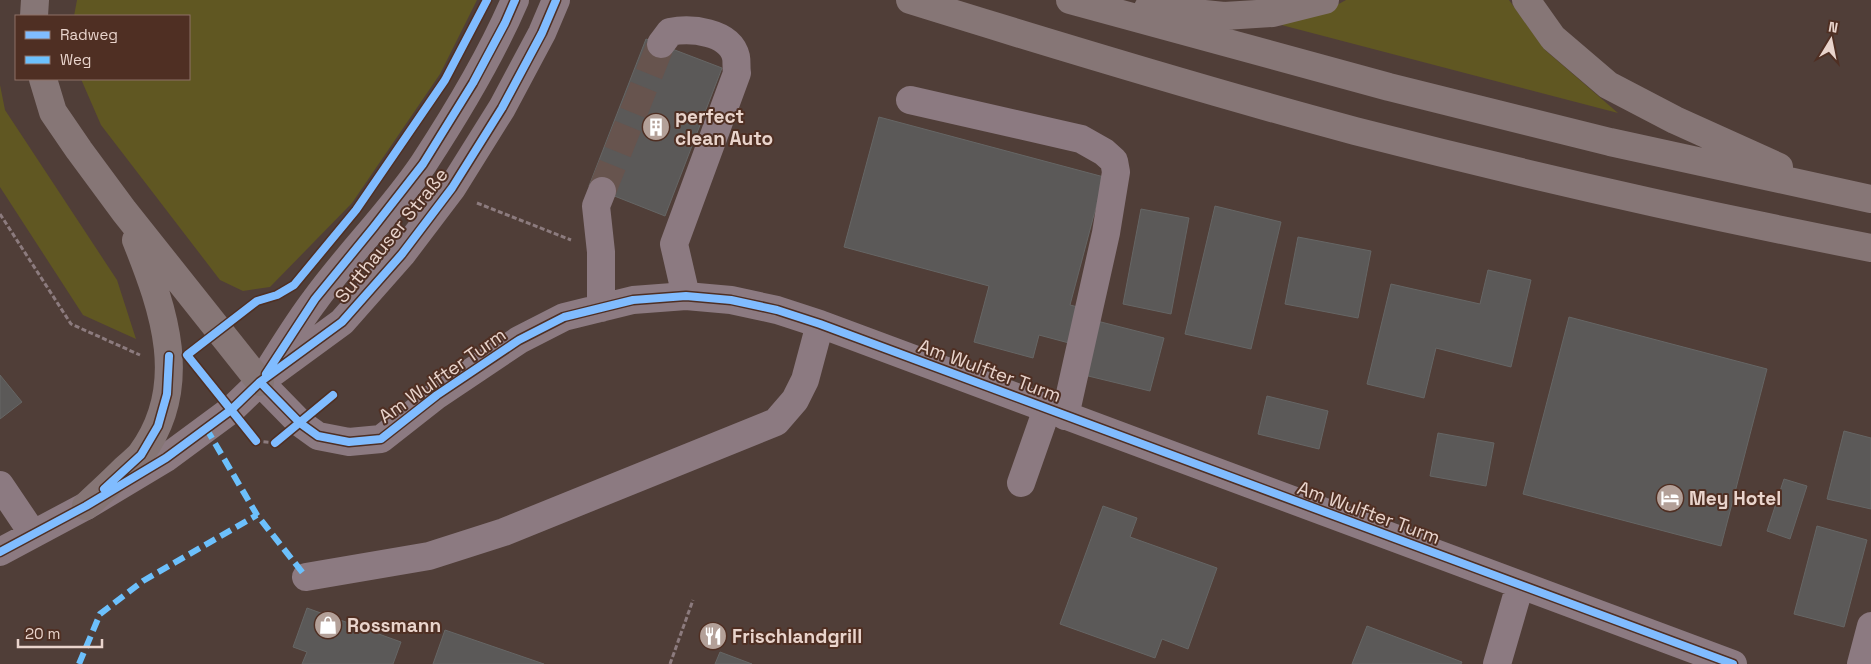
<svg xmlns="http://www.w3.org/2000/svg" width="1871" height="664" font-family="'Space Grotesk',sans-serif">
  <rect width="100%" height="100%" fill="#503e38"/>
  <path fill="#605722" d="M77 0H477L440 74 352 203 270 287 243 291 220 280 101 125 81 79H189V16H74Z
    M1346 0H1509L1545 50 1618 113 1270 22 1326 11Z
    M0 85 5 110 117 280 136 339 83 315 0 187Z"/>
  <path fill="#5b5958" stroke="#666665" d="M646 39 722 68 665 216 589 186Z
    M879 117 1104 177 1070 305 1078 307 1069 343 1039 335 1033 358 974 342 989 286 844 247Z
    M1215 206 1281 222 1251 349 1185 334Z
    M1141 209 1189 218 1171 314 1123 304Z
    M1298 237 1371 251 1358 318 1285 304Z
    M1488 270 1531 280 1511 367 1436 348 1424 398 1367 384 1391 284 1480 304Z
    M1569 317 1767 369 1721 546 1523 494Z
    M1097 321 1164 338 1150 391 1084 375Z
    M0 375 22 402 0 419Z
    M1267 396 1328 411 1319 449 1258 434Z
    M1844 431 1871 438V509L1827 499Z
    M1438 433 1494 443 1486 486 1430 476Z
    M1784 479 1807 486 1790 539 1767 531Z
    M1103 506 1137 518 1130 537 1217 568 1188 649 1162 639 1155 658 1060 624Z
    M1817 526 1867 540 1844 627 1794 614Z
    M307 608 401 642 393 664H302L307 652 293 647Z
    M1367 626 1462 662 1461 664H1352Z
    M445 630 544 664H433Z
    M720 652 752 664H715Z"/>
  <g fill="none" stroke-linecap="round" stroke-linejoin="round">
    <path stroke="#67544e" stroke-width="28" stroke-dasharray="28 14" stroke-linecap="butt" d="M602 191 661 44"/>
    <path stroke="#8c7b7e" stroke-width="3" stroke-dasharray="5 2.5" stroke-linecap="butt" d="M477 203 571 240
      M0 214 71 324 140 355
      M256 441 275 443
      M670 664 693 600"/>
    <path stroke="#8c7a81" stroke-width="28" d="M661 44 670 32C690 28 730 31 736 57 737 62 736 68 737 73L674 244 686 296
      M910 100 1081 139 1104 152 1114 161 1116 172 1106 233 1065 416
      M601 308V252L596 206 602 191
      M271 366C285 344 299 321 315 300 349 253 392 211 424 163 458 111 491 56 515 0
      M260 382 300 423 318 436 349 442 381 439 437 395 519 340 564 317 633 300 686 296 731 300 777 310 820 324 1733 664
      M1021 483 1047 409
      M0 485 33 534
      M0 552 86 506 166 458 231 410 260 382 342 322 402 254 452 188 502 108 542 33 556 0
      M306 577 429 556 504 532 776 422 795 400 805 380 820 324
      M1497 664 1520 585
      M1861 664 1871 626"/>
    <path stroke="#867676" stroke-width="28" d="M910 0C1058 46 1206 91 1355 131 1526 175 1698 214 1871 248
      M1070 0 1389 87 1610 142 1871 199
      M1526 0 1553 38 1608 85 1675 120 1779 167
      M1148 8 1224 16 1273 13 1325 0
      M34 16 35 0
      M43 79 53 112 79 150 124 211 260 382
      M86 506C99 494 112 482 125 469 130 464 137 459 141 454 191 386 164 310 136 240"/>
    <path stroke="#6cc0fc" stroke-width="6" stroke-dasharray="12 6" stroke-linecap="butt" d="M206 428 257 515 306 577
      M79 664 100 614 143 581 257 515"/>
    <g stroke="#4f2f23" stroke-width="11">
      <path id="cycleway" d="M266 374 315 299 373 228 423 164 473 83 505 23 515 0
        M260 382 300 423 318 436 349 442 381 439 437 395 519 340 564 317 633 300 686 296 731 300 777 310 820 324 1733 664
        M256 441 187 355 257 301 277 295 294 285 356 210 445 80 487 0
        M275 443 333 395
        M104 489 141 455 158 426 167 394 169 356
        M0 552 86 506 166 458 231 410 260 382 342 322 402 254 452 188 502 108 542 33 556 0"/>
    </g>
    <use href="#cycleway" stroke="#80bcff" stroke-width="8"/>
  </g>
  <defs>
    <g id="building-disc" transform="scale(1.4375)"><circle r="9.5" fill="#b3a098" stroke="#4f2f23"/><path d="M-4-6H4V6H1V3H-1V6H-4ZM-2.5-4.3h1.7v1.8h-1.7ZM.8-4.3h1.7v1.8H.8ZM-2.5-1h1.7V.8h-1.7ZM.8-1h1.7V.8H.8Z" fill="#fff"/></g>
    <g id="hotel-disc" transform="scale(1.4375)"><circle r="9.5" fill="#b3a098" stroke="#4f2f23"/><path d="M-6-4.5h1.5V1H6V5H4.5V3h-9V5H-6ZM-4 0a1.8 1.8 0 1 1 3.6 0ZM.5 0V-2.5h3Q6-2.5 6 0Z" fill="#fff"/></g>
    <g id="shop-disc" transform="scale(1.4375)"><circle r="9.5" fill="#b3a098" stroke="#4f2f23"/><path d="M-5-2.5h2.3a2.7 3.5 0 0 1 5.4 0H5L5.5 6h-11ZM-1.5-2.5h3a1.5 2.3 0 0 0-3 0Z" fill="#fff"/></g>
    <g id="restaurant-disc" transform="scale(1.4375)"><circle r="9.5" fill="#b3a098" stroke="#4f2f23"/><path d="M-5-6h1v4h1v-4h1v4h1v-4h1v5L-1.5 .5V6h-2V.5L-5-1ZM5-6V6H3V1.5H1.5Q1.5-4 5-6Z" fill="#fff"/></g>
  </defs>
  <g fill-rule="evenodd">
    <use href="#building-disc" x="656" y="127"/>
    <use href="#hotel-disc" x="1670" y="498"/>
    <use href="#shop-disc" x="328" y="625"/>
    <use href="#restaurant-disc" x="713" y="636"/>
  </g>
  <g text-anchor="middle" stroke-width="4" stroke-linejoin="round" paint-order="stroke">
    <g font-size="19" font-weight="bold" fill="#e9d4cc" stroke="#4f2f23" text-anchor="start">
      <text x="675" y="123">perfect<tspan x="675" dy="22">clean Auto</tspan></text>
      <text x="1689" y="505">Mey Hotel</text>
      <text x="347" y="632">Rossmann</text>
      <text x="732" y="643">Frischlandgrill</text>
    </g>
    <g font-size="19" fill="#e9d4cc" stroke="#4f2f23">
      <text transform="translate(391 235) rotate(-51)" y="7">Sutthauser Straße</text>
      <text transform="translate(990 370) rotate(20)" y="7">Am Wulfter Turm</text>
      <text transform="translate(442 375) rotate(-35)" y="7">Am Wulfter Turm</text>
      <text transform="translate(1369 512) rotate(20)" y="7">Am Wulfter Turm</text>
    </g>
  </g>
  <rect x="15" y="15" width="175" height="65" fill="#4f2f23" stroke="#8d7167"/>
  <rect x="25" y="31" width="25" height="8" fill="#80bcff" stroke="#8d7167"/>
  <text x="60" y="40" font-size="15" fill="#e9d4cc">Radweg</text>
  <rect x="25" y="56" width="25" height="8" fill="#6cc0fc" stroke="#8d7167"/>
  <text x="60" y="65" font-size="15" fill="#e9d4cc">Weg</text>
  <g transform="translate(1831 40) rotate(10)" stroke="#4f2f23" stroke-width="4" paint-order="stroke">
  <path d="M0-4L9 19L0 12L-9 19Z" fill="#e9d4cc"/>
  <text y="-8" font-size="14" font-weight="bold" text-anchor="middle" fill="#e9d4cc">N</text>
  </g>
  <path d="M18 639v8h84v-8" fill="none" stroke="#e9d4cc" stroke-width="2.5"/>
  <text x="25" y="639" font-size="15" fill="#e9d4cc" stroke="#4f2f23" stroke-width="4" paint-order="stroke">20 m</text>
</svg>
